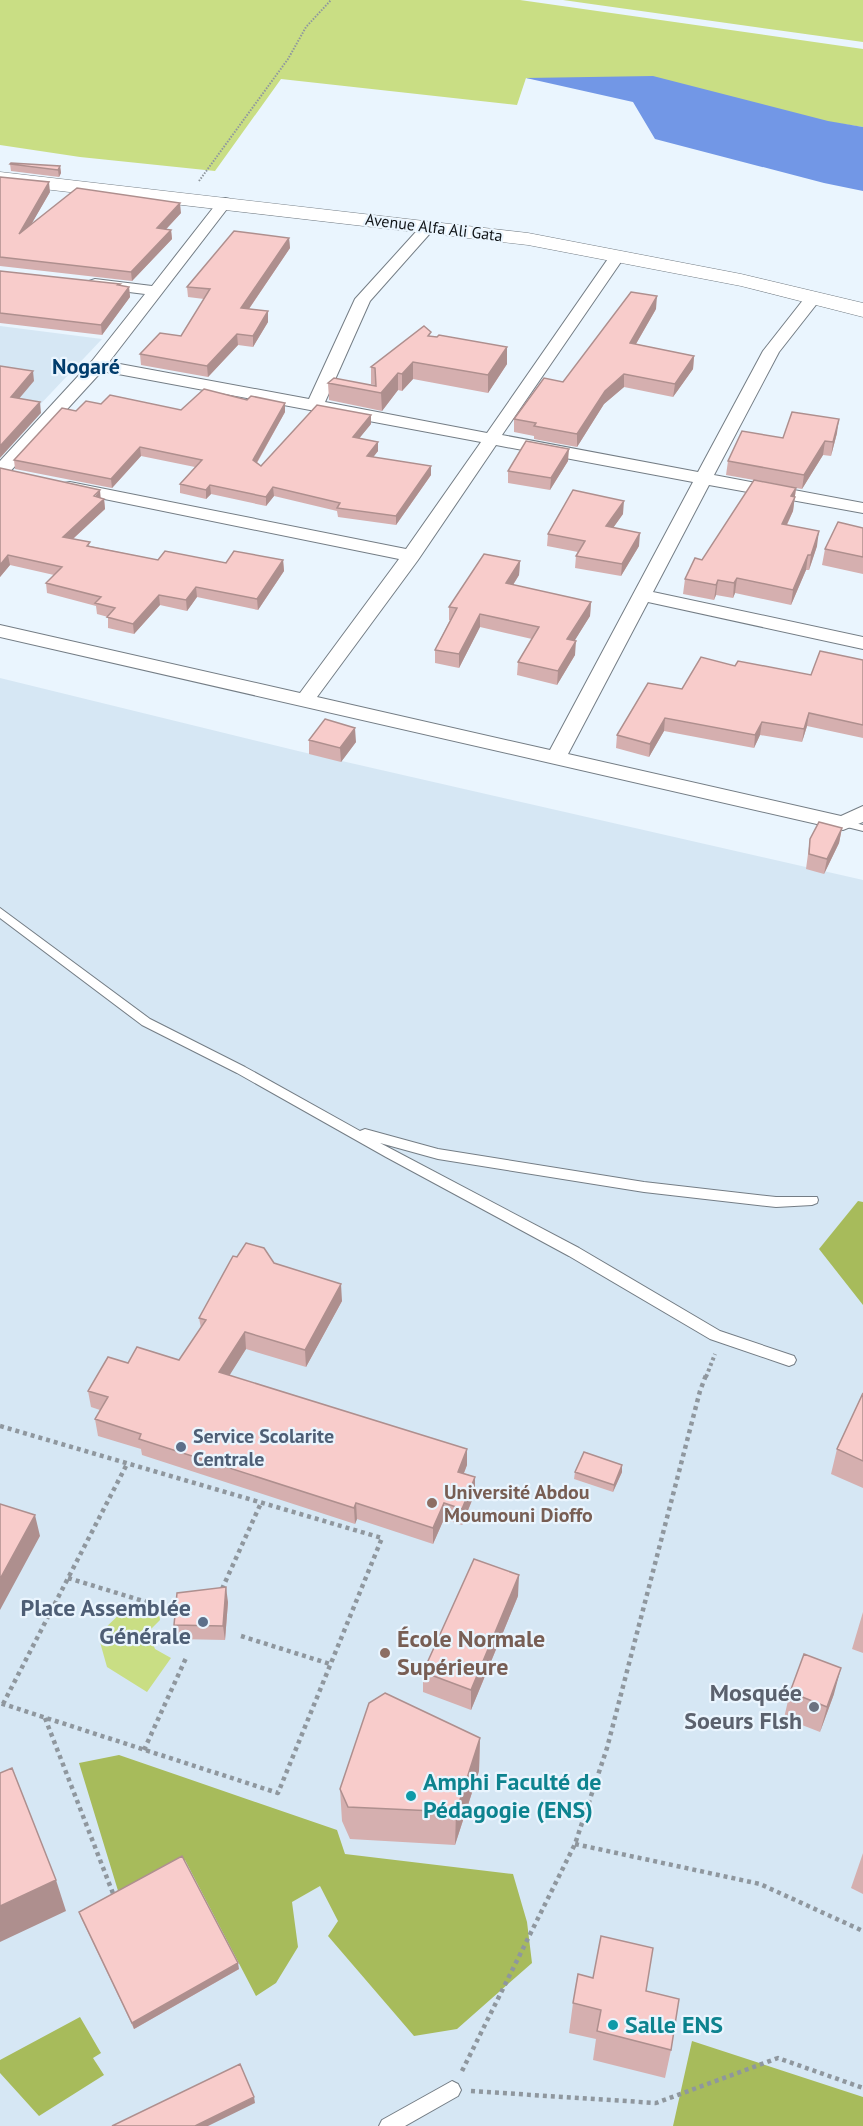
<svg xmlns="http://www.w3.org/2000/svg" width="863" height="2126" font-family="'PT Sans',sans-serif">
  <rect width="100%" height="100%" fill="#eaf5fe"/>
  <path fill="#d6e7f4" d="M0 326 102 339 35 410 0 403Z
    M0 678 298 751 863 880V2126H0Z"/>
  <path fill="#c9de84" d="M0 0H520L863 49V127L526 78 517 105 281 79 215 171 80 157 0 145Z
    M563 0H863V42L584 3Z
    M130 1604 159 1613 160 1620 148 1632 155 1649 171 1658 147 1692 107 1667 98 1635Z"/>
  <path fill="#a7bb5b" d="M858 1201 863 1202V1305L819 1249Z
    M119 1755 337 1830 345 1854 513 1874 527 1922 532 1963 457 2029 414 2036 328 1936 338 1921 320 1886 292 1902 298 1947 276 1983 256 1996 185 1860 119 1894 79 1763Z
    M80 2017 101 2053 93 2058 104 2075 39 2116 0 2073V2060Z
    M692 2041 863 2097V2126H673Z"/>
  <path fill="#7297e6" d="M653 76 828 121 863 127V191L824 183 655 139 633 102 526 78Z"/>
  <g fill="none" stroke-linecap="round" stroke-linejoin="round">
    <g stroke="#747d85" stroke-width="2">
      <path id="lane" d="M843 820 863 825V831L839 825 838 823Z
        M0 908 150 1019 245 1067 360 1131 365 1129 438 1149 644 1182 776 1197H817L818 1200 817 1203 812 1205 776 1207 644 1192 438 1159 380 1143 579 1248 720 1331 794 1356 796 1360 794 1364 789 1366 710 1339 569 1256 386 1157 237 1073 142 1025 0 918Z
        M452 2081 458 2084 461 2090 458 2096 405 2126H379L382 2120Z"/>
    </g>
    <g stroke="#747d85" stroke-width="2">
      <path id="street" d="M225 198 230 199 232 202 230 205 109 362 309 399 355 299 423 224 428 222 436 227 433 230 370 301 325 402 487 433 612 253 617 251 625 256 502 435 698 472 763 351 807 295H819L821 298 819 301 779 352 714 475 863 503V513L709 485 653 592 863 637V649L648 602 568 754 841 816 863 806V822L843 830 0 637V625L300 693 399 559 70 492 64 491 61 487 64 483 70 482 406 549 481 442 102 371 6 476 0 477V461L92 361 145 294 89 287 87 284 89 281 95 279 152 286 220 199ZM496 445 693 482 550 750 317 697 418 560Z"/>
    </g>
    <g stroke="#747d85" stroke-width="1">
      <path id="secondary" d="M0 172 528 233 741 274 863 303V317L741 286 528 245 0 184Z"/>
    </g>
    <path stroke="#8f979e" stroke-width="2" stroke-dasharray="1.5 1.5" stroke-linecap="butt" d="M199 181 288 59 306 27 331 0"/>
    <path stroke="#8f979e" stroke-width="4" stroke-dasharray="3 3" stroke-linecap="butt" d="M706 1377 715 1354"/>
    <path stroke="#8f979e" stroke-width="4.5" stroke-dasharray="4 4" stroke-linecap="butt" d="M0 1426 382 1538 278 1793 0 1703
      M68 1578 166 1608
      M222 1589 261 1503
      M241 1636 330 1664
      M3 1704 127 1464
      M45 1718 114 1896
      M144 1750 186 1658
      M575 1844 760 1884 863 1931
      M462 2071 575 1844 607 1748 700 1391 706 1375
      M471 2091 656 2103 778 2058 863 2088"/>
    <use href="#lane" fill="#fff" fill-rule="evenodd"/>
    <use href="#street" fill="#fff" fill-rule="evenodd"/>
    <use href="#secondary" fill="#fff" fill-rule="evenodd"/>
  </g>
  <path fill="#d5afaf" d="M10 164 60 166 61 173 59 177 11 171Z
    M0 178 50 192 31 224 181 213 166 229 171 230 172 239 132 281 0 266Z
    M289 238 290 248 249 309 268 311V322L253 347 238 345 208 377 141 365 140 354 181 336 204 299 188 297 187 287Z
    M0 271 129 287 130 297 102 335 0 323Z
    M656 309 636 344 694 356 693 369 673 397 624 387 604 404 577 447 534 439V436L514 432V419L563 382Z
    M431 336 507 364 488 393 413 379 402 391 398 390 382 411 329 400 328 383 375 385 371 384V367Z
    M101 404 181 410 285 412 257 463 261 466 371 424 359 438 378 442V451L373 457 431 475 396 525 338 517 337 511 274 496 266 506 211 494 206 499 180 493V484L195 467 141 456 112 488 15 469 14 460 76 411Z
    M837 433 831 456 823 455 802 489 796 488 793 511 787 525 817 546 809 570H806L791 605 735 593 733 598 716 595 714 600 683 594 685 579 702 560 776 484 726 475 728 461 783 438Z
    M568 461 550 490 508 483V471Z
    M0 468 104 499 105 509 73 539 90 546 158 560 226 563 283 560 284 571 258 610 197 597 187 611 160 605 134 634 108 628V617L97 614 96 606 47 593 46 583 54 575 10 565 0 577Z
    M623 514 613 528 639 546 621 576 575 568 576 556 578 552 547 546 548 534Z
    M863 528V574L822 565 825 549Z
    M520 561 519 575 513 585 591 602 590 616 574 641 575 655 557 685 517 675 518 662 532 639 480 627 459 668 435 663V650L450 620H449V607Z
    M863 660V738L807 726 802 742 760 735 754 748 664 731 649 757 616 748 617 735 682 689 735 666 811 675Z
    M309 740 356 742 341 762 309 754Z
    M842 828 839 843 824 874 806 869 810 839Z
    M274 1263 342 1301 306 1367 246 1349 229 1375 467 1465 464 1473 475 1477V1493L462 1525 444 1519 433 1544 357 1519 355 1524 142 1455 141 1449 98 1436 95 1419 100 1410 91 1407 88 1391 128 1363 179 1360 201 1328 199 1318Z
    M863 1393V1488L831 1474 837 1449Z
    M575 1472H622L613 1492 574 1479Z
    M518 1596 471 1710 423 1692V1672Z
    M228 1602 225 1640 177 1639 174 1625Z
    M863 1612V1653L852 1649Z
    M790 1692 834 1694 820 1732 784 1718Z
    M480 1738 479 1771 455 1845 350 1839 342 1821 340 1789Z
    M863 1853V1894L851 1888Z
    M79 1912 239 1969 134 2029 81 1918Z
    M646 1991 671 2050 665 2078 593 2060 596 2039 569 2033 573 2003Z"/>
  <path fill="#ae8f8e" d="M60 166 61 173 59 177 58 170Z
    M49 182 50 192 20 244 19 234Z
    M180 203 181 213 158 238 157 228Z
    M171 230 172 239 132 281 131 272Z
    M289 238 290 248 242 319 241 308Z
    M129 287 130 297 102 335 101 325Z
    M657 296 656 309 629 356 630 343Z
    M268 311V322L253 347V336Z
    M237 334 238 345 208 377 207 366Z
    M507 347V364L488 393V375Z
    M694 356 693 369 673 397 675 384Z
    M413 362V379L402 391V374Z
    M33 371 34 381 12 407 11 397Z
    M398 373V390L382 411 381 393Z
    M624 374V387L604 404 577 447V434L605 391Z
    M40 402 41 413 0 458V446Z
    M285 403V412L253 469V460Z
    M371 415V424L353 446V437Z
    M839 419 837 433 831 456 833 442Z
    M825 441 823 455 802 489 804 475Z
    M378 442V451L367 465V456Z
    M140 447 141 456 112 488 111 479Z
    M569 449 568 461 550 490 551 478Z
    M431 466V475L396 525V516Z
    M210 485 211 494 206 499V490Z
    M273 487 274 496 266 506V497Z
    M796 488 793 511 780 539 782 524 791 496Z
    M100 490 101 501 104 499 105 509 64 547 63 537Z
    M624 501 623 514 605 539 606 526Z
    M819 531 817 546 809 570 811 555Z
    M640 533 639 546 621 576 622 564Z
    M8 555 10 565 0 577V565Z
    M808 555 806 570 791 605 793 590Z
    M283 560 284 571 258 610 257 599Z
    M520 561 519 575 506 596V583Z
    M737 578 735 593 733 598 734 583Z
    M718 580 716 595 714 600 716 585Z
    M196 587 197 597 187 611 186 600Z
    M159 595 160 605 134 634 133 624Z
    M591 602 590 616 567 653V639Z
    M480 614V627L459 668V654Z
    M576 641 575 655 557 685 558 671Z
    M809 713 807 726 802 742 804 729Z
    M665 718 664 731 649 757 650 744Z
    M762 722 760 735 754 748 755 735Z
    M355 728 356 742 341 762 340 748Z
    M842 828 839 843 824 874 827 859Z
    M341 1284 342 1301 306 1367 305 1350Z
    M245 1332 246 1349 221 1389 219 1372Z
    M467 1449V1465L458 1488V1472Z
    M622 1465V1472L613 1492 614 1485Z
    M475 1477V1493L462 1525V1509Z
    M356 1503 357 1519 355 1524 354 1508Z
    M444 1503V1519L433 1544V1528Z
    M35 1515 40 1536 0 1610V1579Z
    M519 1575 518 1596 471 1710V1690Z
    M226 1587 228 1602 225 1640 223 1626Z
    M841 1668 834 1694 820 1732 827 1707Z
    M480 1738 479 1771 455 1845 456 1812Z
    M56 1880 66 1911 0 1942V1906Z
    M238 1963 239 1969 134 2029 132 2023Z
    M254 2097 255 2103 208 2126H195Z"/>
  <path fill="#f8cccb" stroke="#ae8f8e" stroke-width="1.5" d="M11 163 60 166 58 170 10 164Z
    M0 177 49 182 19 234 77 188 180 203 157 228 171 230 131 272 0 257Z
    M234 231 289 238 241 308 268 311 253 336 237 334 207 366 140 354 160 333 181 336 210 289 187 287Z
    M0 271 120 284 118 285 129 287 101 325 0 313Z
    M631 292 657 296 630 343 694 356 675 384 624 374 605 391 577 434 534 426 536 423 514 419 544 378 563 382Z
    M424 326 431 332 428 336 437 337 439 335 507 347 488 375 413 362 402 374 398 373 381 393 328 383 334 378 376 386 375 368 371 367Z
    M0 366 33 371 11 397 40 402 0 446Z
    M204 389 247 400 251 396 285 403 253 460 261 466 317 405 371 415 353 437 378 442 367 456 431 466 396 516 337 508 340 503 273 487 266 497 210 485 206 490 180 484 202 460 140 447 111 479 14 460 62 408 76 411 86 401 101 404 110 395 181 410Z
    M792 412 839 419 833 442 825 441 804 475 728 461 742 431 783 438Z
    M526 441 569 449 551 478 508 471Z
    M0 468 100 490 94 496 104 499 63 537 90 542 87 546 158 560 165 551 226 563 234 551 283 560 257 599 196 587 186 600 159 595 133 624 107 617 115 608 95 603 101 597 46 583 62 567 8 555 0 565Z
    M754 480 796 488 791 496 795 497 782 524 819 531 811 555H808L793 590 737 578 734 583 718 580 716 585 685 579 695 558 702 560Z
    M573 490 624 501 606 526 640 533 622 564 576 556 585 541 548 534Z
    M838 522 863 528V557L825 549Z
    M484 554 520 561 506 583 591 602 567 639 576 641 558 671 518 662 539 627 480 614 459 654 435 650 457 608 449 607Z
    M820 651 863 660V725L809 713 804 729 762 722 755 735 665 718 650 744 617 735 648 683 682 689 701 657 735 666 738 661 811 675Z
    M325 719 355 728 340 748 309 740Z
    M819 822 842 828 827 859 809 854 810 839Z
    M246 1243 264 1248 274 1263 341 1284 305 1350 245 1332 219 1372 467 1449 458 1472 475 1477 462 1509 444 1503 433 1528 356 1503 354 1508 139 1439 141 1434 95 1419 108 1397 88 1391 108 1357 128 1363 137 1347 179 1360 206 1320 199 1318 233 1256 237 1257Z
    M863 1393V1461L837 1449Z
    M584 1452 622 1465 614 1485 575 1472Z
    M0 1504 35 1515 0 1579Z
    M474 1559 519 1575 471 1690 423 1672Z
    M226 1587 223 1626 174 1625 177 1593Z
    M804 1654 841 1668 827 1707 790 1692Z
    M385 1693 480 1738 456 1812 348 1807 340 1789 369 1703Z
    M12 1768 56 1880 0 1906V1773Z
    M182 1856 238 1963 132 2023 79 1912Z
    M601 1936 653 1948 646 1991 679 1999 671 2050 597 2031 601 2010 573 2003 578 1974 593 1978Z
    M240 2064 254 2097 195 2126H112Z"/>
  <g fill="#5c6f8a" stroke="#eaf5fe" stroke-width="2">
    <circle cx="181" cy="1447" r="6"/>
    <circle cx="203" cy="1622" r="6"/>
  </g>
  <g fill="#8d6e63" stroke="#eaf5fe" stroke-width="2">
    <circle cx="432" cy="1503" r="6"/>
    <circle cx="385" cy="1653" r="6"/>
  </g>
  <circle fill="#6b7280" stroke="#eaf5fe" stroke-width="2" cx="814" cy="1707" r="6"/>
  <g fill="#0f9aa8" stroke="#eaf5fe" stroke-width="2">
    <circle cx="411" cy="1796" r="6"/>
    <circle cx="613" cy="2025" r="6"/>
  </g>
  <g text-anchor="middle" stroke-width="4.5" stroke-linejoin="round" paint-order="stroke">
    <g font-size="16" fill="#111518" stroke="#eaf5fe">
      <text transform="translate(434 227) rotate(7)" y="6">Avenue Alfa Ali Gata</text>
    </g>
    <g font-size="20" font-weight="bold" fill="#4e5e75" stroke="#eaf5fe" text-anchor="start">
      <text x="193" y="1443">Service Scolarite<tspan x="193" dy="23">Centrale</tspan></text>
    </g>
    <g font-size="20" font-weight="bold" fill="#785e54" stroke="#eaf5fe" text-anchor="start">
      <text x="444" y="1499">Université Abdou<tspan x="444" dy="23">Moumouni Dioffo</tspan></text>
    </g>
    <g font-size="22" font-weight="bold" fill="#003c6c" stroke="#eaf5fe">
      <text x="86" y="374">Nogaré</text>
    </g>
    <g font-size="24" font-weight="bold" fill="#4e5e75" stroke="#eaf5fe" text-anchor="end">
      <text x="191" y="1616">Place Assemblée<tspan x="191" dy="28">Générale</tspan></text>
    </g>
    <g font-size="24" font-weight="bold" fill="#785e54" stroke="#eaf5fe" text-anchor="start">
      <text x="397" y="1647">École Normale<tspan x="397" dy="28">Supérieure</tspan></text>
    </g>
    <g font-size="24" font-weight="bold" fill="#5b616d" stroke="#eaf5fe" text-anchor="end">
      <text x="802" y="1701">Mosquée<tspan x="802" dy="28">Soeurs Flsh</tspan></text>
    </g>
    <g font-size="24" font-weight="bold" fill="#0d838f" stroke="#eaf5fe" text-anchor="start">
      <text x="423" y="1790">Amphi Faculté de<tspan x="423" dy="28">Pédagogie (ENS)</tspan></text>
      <text x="625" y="2033">Salle ENS</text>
    </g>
  </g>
</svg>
